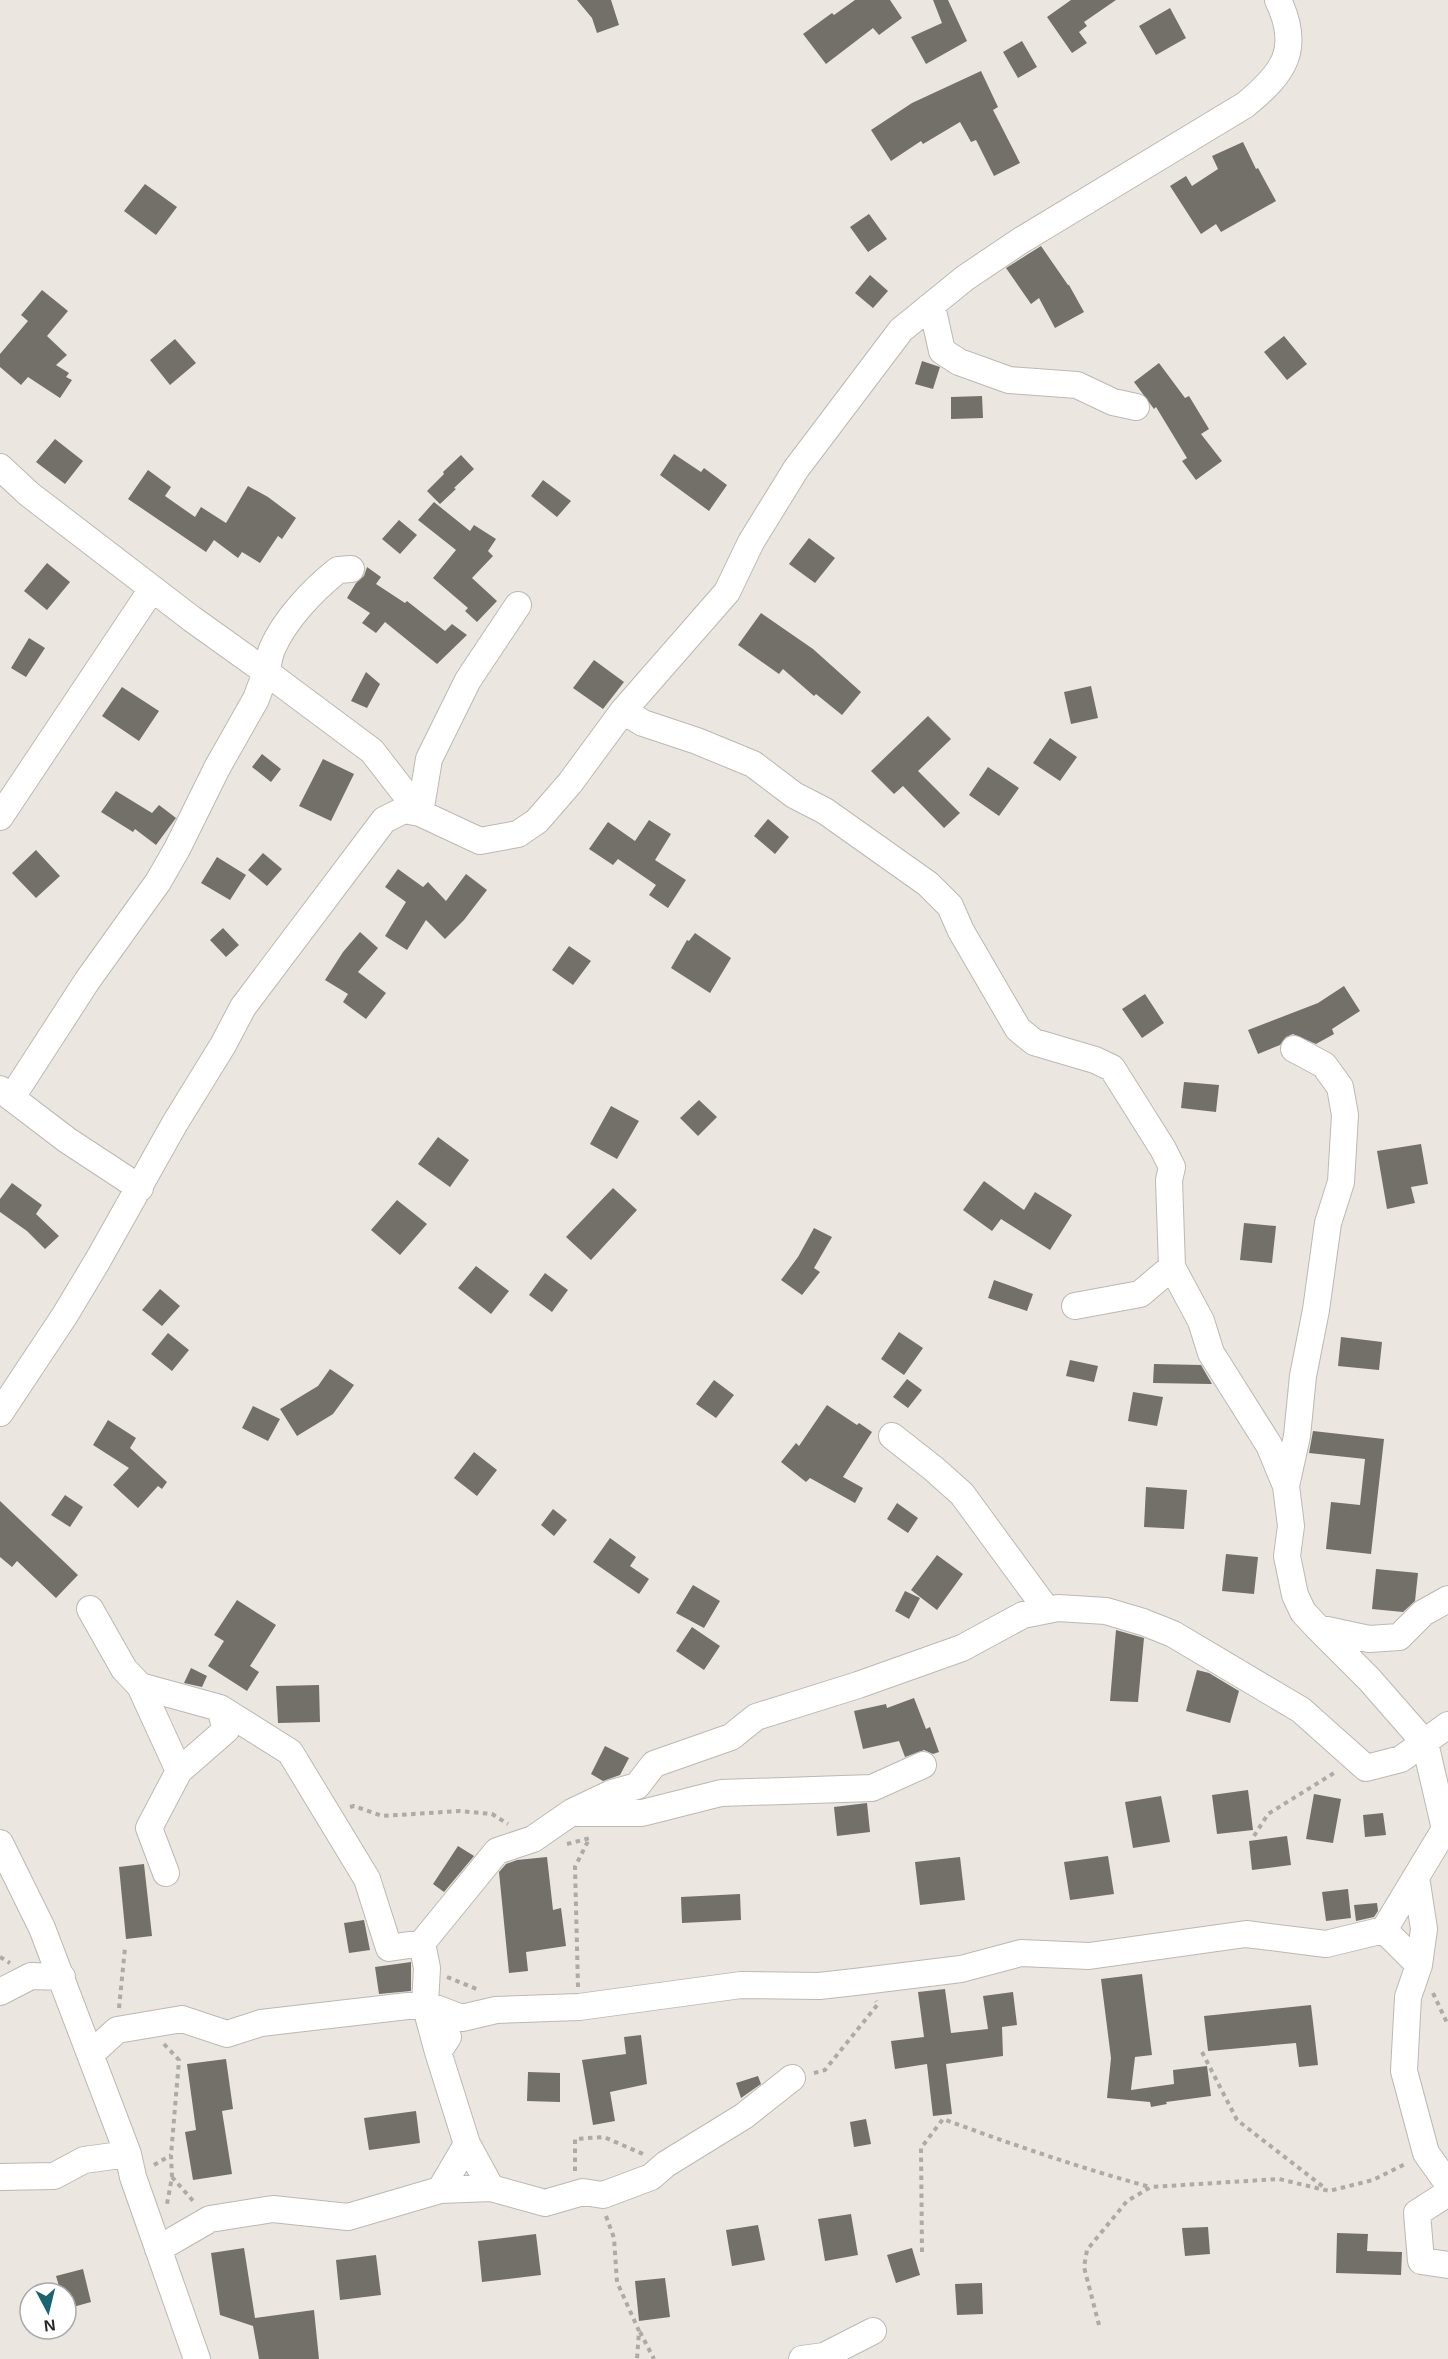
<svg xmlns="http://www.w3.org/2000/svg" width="1448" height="2359" font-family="Helvetica,sans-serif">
  <rect width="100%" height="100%" fill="#ebe6e0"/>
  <path fill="#736f69" d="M577 0H611L619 25 597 33 592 18Z
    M855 0H890L902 18 879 35 873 28 826 64 803 34 832 13 834 15Z
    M933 0H948L967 41 926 64 911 37 942 23Z
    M1071 0H1116L1084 22 1087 26 1079 32 1087 43 1072 53 1047 17Z
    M1170 8 1186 38 1156 55 1139 26Z
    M1022 41 1037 67 1018 78 1003 52Z
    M981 71 998 107 993 110 1020 163 994 176 976 140 971 142 960 122 923 144 921 141 891 161 871 130 912 103Z
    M1243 142 1256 169 1258 168 1276 201 1221 232 1216 224 1201 234 1170 186 1186 176 1192 186 1218 169 1212 156Z
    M145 184 177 207 156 235 124 211Z
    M869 214 887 239 868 252 850 227Z
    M1041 246 1068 285H1069L1084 312 1055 328 1039 298 1031 304 1006 268Z
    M870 275 888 291 873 308 855 293Z
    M42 290 68 311 47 336 67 355 56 365 69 373 66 377 72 380 60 398 28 377 21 385 0 367V354L28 321 21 315Z
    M1284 336 1307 364 1287 380 1264 352Z
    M175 339 196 363 170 385 150 360Z
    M922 361 940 367 933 389 915 384Z
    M1159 363 1185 398 1189 396 1209 429 1201 434 1222 461 1196 480 1182 461 1187 458 1156 407 1154 409 1134 382Z
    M982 396 983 418 951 419V397Z
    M55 439 83 461 65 484 36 462Z
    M674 454 701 472 704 468 727 485 709 511 660 475Z
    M461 455 474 469 454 488 456 489 440 504 427 491 444 474 443 472Z
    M148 470 171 487 165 496 195 517 201 507 226 523 248 486 268 497 296 518 282 539 278 536 260 563 242 552 238 558 214 540 206 552 128 499Z
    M543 480 571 501 557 517 531 496Z
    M434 502 470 531 474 525 496 539 488 551 493 556 472 578 497 601 477 622 465 611 468 608 433 578 456 550 418 520Z
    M399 520 417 535 400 554 382 539Z
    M809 538 835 558 815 583 789 564Z
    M47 563 70 582 47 610 24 591Z
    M367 567 381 577 376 584 405 603 407 601 445 631 452 624 467 635 437 664 385 622 376 633 362 623 370 613 347 598 356 583 364 576Z
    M761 613 813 649 861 692 842 715 816 694 814 696 783 669 779 674 738 645Z
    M29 638 45 648 26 677 11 668Z
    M594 660 624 682 603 709 573 688Z
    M366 672 380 684 367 708 351 701Z
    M1091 686 1098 718 1071 724 1064 692Z
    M122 687 159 711 139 741 102 716Z
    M928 716 951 739 918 771 960 813 944 828 903 786 894 794 871 771Z
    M1050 738 1077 757 1060 781 1033 763Z
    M262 754 281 769 271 782 252 767Z
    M323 759 354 774 331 821 299 806Z
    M988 767 1019 788 999 816 969 795Z
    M116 791 152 813 159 805 176 818 156 845 135 829 133 832 101 812Z
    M768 819 789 837 775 854 754 836Z
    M649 820 671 834 655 860 686 880 668 908 649 895 656 885 618 859 613 865 589 849 608 822 635 841Z
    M36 850 60 876 36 898 12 873Z
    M263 853 282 869 267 886 248 870Z
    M217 857 246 875 230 900 201 883Z
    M398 869 423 887 428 882 446 901 466 874 487 890 464 920 445 939 426 920 407 950 385 936 406 902 385 887Z
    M223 928 239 945 226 957 210 940Z
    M360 932 378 948 358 972 386 993 366 1019 343 1002 348 994 325 980 343 952Z
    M695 933 731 958 710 993 671 968 687 940 689 941Z
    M569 946 591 961 573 985 552 970Z
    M1344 986 1360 1011 1332 1029 1334 1034 1316 1044 1293 1034 1286 1037 1280 1045 1258 1054 1248 1030 1318 1003Z
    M1145 994 1164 1023 1142 1038 1122 1009Z
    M1184 1082 1219 1085 1216 1112 1181 1108Z
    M699 1100 717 1117 698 1136 680 1118Z
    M611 1106 639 1121 617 1159 590 1144Z
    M438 1137 469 1160 450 1187 418 1164Z
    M1421 1144 1428 1184 1411 1187 1415 1203 1387 1209 1377 1151Z
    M984 1181 1024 1210 1035 1192 1072 1215 1050 1250 1001 1219 992 1231 963 1210Z
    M12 1183 42 1205 36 1214 59 1236 45 1249 27 1231 0 1212V1199Z
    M613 1188 637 1210 591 1260 566 1237Z
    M397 1200 427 1224 400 1255 371 1230Z
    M1244 1223 1276 1226 1272 1263 1240 1260Z
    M814 1228 832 1237 814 1268 820 1272 802 1295 781 1280 798 1257Z
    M476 1266 509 1291 491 1314 458 1288Z
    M545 1273 568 1290 552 1312 529 1295Z
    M994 1280 1033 1294 1027 1311 988 1298Z
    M160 1289 180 1306 162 1326 142 1310Z
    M899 1332 923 1348 904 1375 881 1359Z
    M168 1333 189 1350 172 1371 151 1354Z
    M1341 1337 1382 1342 1379 1370 1338 1366Z
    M1070 1360 1098 1366 1094 1382 1066 1376Z
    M1154 1364 1201 1365 1212 1384 1153 1383Z
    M330 1369 354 1385 333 1414 297 1436 280 1409 318 1386Z
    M907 1379 922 1390 908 1408 893 1397Z
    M714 1380 734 1395 716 1418 696 1404Z
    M1133 1392 1163 1397 1157 1426 1128 1421Z
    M827 1405 857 1425 859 1423 872 1432 843 1477 863 1488 855 1503 810 1478 806 1482 781 1462 796 1443 799 1446Z
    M253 1406 280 1419 268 1441 242 1428Z
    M108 1420 136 1438 130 1448 167 1482 162 1489 158 1486 138 1508 113 1485 129 1468 93 1445Z
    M1313 1431 1384 1439 1371 1554 1326 1549 1331 1502 1360 1505 1365 1459 1309 1453Z
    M474 1452 497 1470 477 1496 454 1478Z
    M1146 1487 1187 1490 1184 1529 1144 1527Z
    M65 1495 83 1507 70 1527 51 1515Z
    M0 1501 78 1575 56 1598 17 1561 12 1567 0 1557Z
    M897 1503 918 1518 908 1533 887 1519Z
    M553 1509 567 1520 554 1536 541 1525Z
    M610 1538 636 1557 630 1566 649 1579 639 1594 593 1562Z
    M1226 1554 1258 1557 1254 1594 1222 1591Z
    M937 1555 963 1574 937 1610 911 1590Z
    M1376 1569 1418 1573 1415 1601 1403 1612 1372 1609Z
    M693 1585 720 1601 704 1628 676 1613Z
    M905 1591 920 1598 909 1619 895 1611Z
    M237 1600 276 1625 250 1666 259 1672 247 1691 208 1666 224 1641 214 1635Z
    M692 1627 720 1646 704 1670 676 1651Z
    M1116 1630 1144 1638 1138 1702 1110 1701Z
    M191 1668 207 1676 202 1687 184 1683Z
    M1197 1670 1209 1673 1239 1691 1230 1723 1186 1711Z
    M319 1685 320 1722 278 1723 276 1686Z
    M914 1698 926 1729 930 1727 939 1752 933 1754 924 1750 905 1757 899 1741 863 1749 854 1711 886 1704 887 1708Z
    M605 1746 629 1758 620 1775 603 1781 591 1774Z
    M1248 1790 1253 1830 1217 1834 1212 1795Z
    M1314 1794 1341 1799 1333 1843 1306 1839Z
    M1161 1796 1170 1842 1133 1848 1125 1802Z
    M867 1803 870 1832 837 1836 834 1807Z
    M1383 1813 1386 1835 1365 1837 1363 1815Z
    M1287 1836 1291 1865 1252 1870 1249 1841Z
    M458 1846 474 1856 444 1892 433 1884Z
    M1108 1856 1114 1894 1070 1900 1064 1862Z
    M547 1857 553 1910 561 1908 566 1946 526 1952 528 1971 509 1973 499 1872 506 1864 517 1860Z
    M960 1857 965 1900 920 1905 915 1862Z
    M144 1864 152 1936 126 1939 119 1867Z
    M1348 1889 1351 1918 1326 1921 1322 1892Z
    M740 1894 741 1920 682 1923 681 1897Z
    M1377 1903 1378 1911 1374 1917 1356 1921 1354 1905Z
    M364 1920 370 1950 349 1953 344 1923Z
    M411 1962V1991L379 1994 375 1967Z
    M1142 1974 1152 2055 1135 2057 1131 2090 1174 2084 1173 2070 1207 2066 1211 2096 1166 2102 1167 2104 1151 2107 1150 2102 1107 2098 1111 2058 1101 1979Z
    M945 1989 951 2033 988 2029 983 1996 1013 1992 1017 2025 1002 2027 1003 2056 946 2064 952 2114 933 2116 927 2064 895 2069 891 2041 924 2037 918 1992Z
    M1311 2005 1318 2065 1299 2067 1296 2043 1208 2051 1204 2016Z
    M641 2035 647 2084 610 2092 615 2121 593 2125 582 2060 626 2054 624 2037Z
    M226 2059 233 2109 222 2111 232 2174 193 2180 185 2132 196 2130 187 2064Z
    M528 2072 560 2073V2102L527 2101Z
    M758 2076 761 2084 741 2098 736 2083Z
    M416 2111 420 2143 369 2150 364 2118Z
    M866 2119 871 2144 854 2147 850 2122Z
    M851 2214 858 2255 825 2261 818 2219Z
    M758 2225 765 2260 732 2266 726 2230Z
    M1208 2227 1210 2254 1185 2256 1182 2228Z
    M1337 2233 1368 2234 1367 2251 1402 2252 1401 2275 1336 2273Z
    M536 2234 541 2275 482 2282 478 2241Z
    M244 2248 255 2318 314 2310 319 2359H259L253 2326 220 2315 211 2253Z
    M912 2248 920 2275 896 2283 887 2255Z
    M376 2255 381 2295 340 2300 336 2260Z
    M83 2269 91 2302 66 2309V2293H61L56 2276Z
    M665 2278 670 2317 639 2321 635 2281Z
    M982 2283 983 2314 957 2315 955 2284Z"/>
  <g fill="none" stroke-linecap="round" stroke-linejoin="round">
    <g stroke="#bdb8b2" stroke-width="28">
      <path id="minor" d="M929 307 934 315 942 351 959 362 1009 380 1077 385 1113 402 1136 407
        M0 467 29 494 192 619 266 672 256 699 217 768 177 849 158 882 87 981 12 1097
        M351 569 338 570C313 590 285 619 272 649 269 657 268 665 266 672L372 751 420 813
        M623 711 643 723 697 741 753 764 794 795 825 811 928 884 950 906 961 931 1018 1029 1034 1042 1095 1060 1112 1068 1163 1149 1172 1167 1169 1180 1172 1267 1201 1321 1211 1353 1269 1445 1286 1486 1291 1526 1287 1556 1295 1595 1303 1612 1318 1628 1369 1639 1399 1637 1423 1613 1448 1599
        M420 813 429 759 468 680 518 605
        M0 817 152 589
        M0 1089 67 1140 140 1188
        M1075 1306 1140 1294 1172 1267
        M0 1413 65 1315 98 1260 175 1123 223 1045 243 1007 384 820 404 810 420 813 480 841 518 834 537 821 570 783 623 711 727 592 751 542 796 469 901 330 965 278 1020 241 1245 105C1283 74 1302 50 1278 0
        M892 1436 934 1469 962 1494 1047 1610
        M1286 1486 1297 1436 1303 1376 1316 1310 1328 1223 1341 1182 1345 1115 1340 1087 1324 1065 1294 1049
        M90 1609 124 1669 140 1686 179 1771 149 1828 166 1873
        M1318 1628 1369 1679 1425 1743 1445 1829 1448 1831
        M140 1686 220 1708 290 1752 367 1879 389 1948 422 1943
        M179 1771 226 1730 220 1708
        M578 1813H642L721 1793 872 1788 923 1765
        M0 1843 42 1928 128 2154 133 2177 197 2359
        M1416 1877 1424 1929 1419 1965 1408 1997 1404 2071 1426 2153 1448 2184
        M1384 1930 1419 1965
        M0 1992 31 1976 62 1977
        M448 2037 438 2052 467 2144 491 2188
        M438 2052 425 2004 427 1968 422 1943 497 1851 533 1839 572 1812 612 1793 637 1786 654 1764 731 1737 756 1717 858 1685 962 1648 1023 1615 1058 1608 1106 1611 1143 1622 1173 1634 1301 1710 1366 1768 1401 1759 1448 1725
        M91 2054 117 2030 182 2019 227 2034 261 2023 425 2004 462 2018 496 2010 579 2007 741 1985 819 1986 855 1982 961 1969 1021 1953 1089 1956 1246 1934 1326 1944 1384 1930 1445 1829
        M0 2177 54 2176 84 2160 128 2154
        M440 2190 467 2144
        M1448 2193 1417 2213 1421 2261 1448 2265
        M158 2249 210 2219 273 2209 348 2217 440 2190 491 2188 545 2203 583 2192 603 2195 651 2177 666 2164 744 2116 792 2078
        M802 2359 824 2356 873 2331"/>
    </g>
    <path stroke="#aeaaa5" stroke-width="4" stroke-dasharray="4.5 4.5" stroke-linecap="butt" d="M350 1807 354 1806 382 1816 460 1811 492 1814 508 1824
      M1254 1836 1268 1814 1334 1773 1338 1772
      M567 1844 590 1838
      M0 1957 10 1963
      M447 1977 479 1990
      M578 1987 575 1867 589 1839
      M1433 1993 1448 2025
      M119 2008 125 1948
      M164 2044 179 2060 171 2155 172 2177 167 2204
      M1202 2052 1237 2120 1326 2189
      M814 2073 825 2070 878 2004 876 2001
      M154 2165 171 2155
      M575 2171V2139L604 2137 643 2154
      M172 2177 195 2203
      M606 2216 614 2238 617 2282 639 2331 637 2359
      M922 2252 921 2148 943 2119C1011 2144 1080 2168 1150 2187
      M1099 2325 1084 2267 1087 2250 1127 2201 1151 2187 1279 2179 1329 2191 1373 2180 1407 2163
      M640 2332 654 2359"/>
    <use href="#minor" stroke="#fff" stroke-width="26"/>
  </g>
  <g transform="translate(48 2311) rotate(173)"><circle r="28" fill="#ffffff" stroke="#a9a9a8" stroke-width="1.5"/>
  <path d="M0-4.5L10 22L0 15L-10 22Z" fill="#1a6371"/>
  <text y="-9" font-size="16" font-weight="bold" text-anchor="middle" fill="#292725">N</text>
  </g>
</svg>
